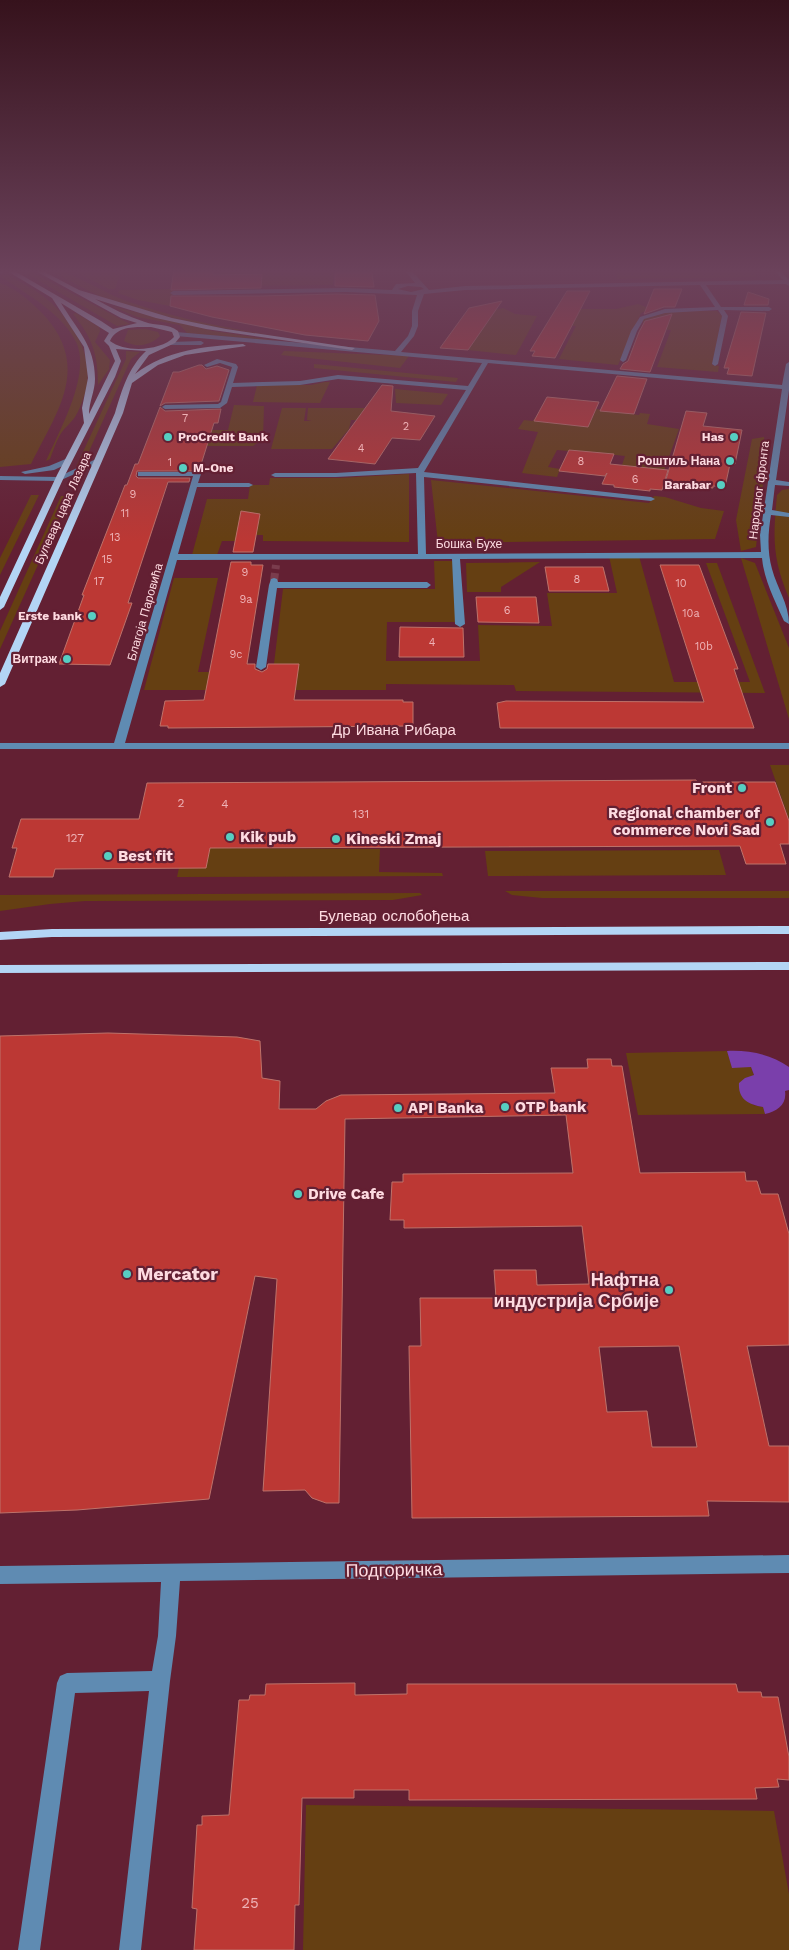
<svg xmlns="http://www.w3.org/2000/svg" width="789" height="1950" font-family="'Work Sans',sans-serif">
  <rect width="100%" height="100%" fill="#632033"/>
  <path fill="#653f12" d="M19 269H26L130 324 117 326Z
    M47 269C69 269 105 294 129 302 179 319 230 329 283 337L203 325 156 314 101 297Z
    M70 269H122L115 289H109Z
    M220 269H384V270L333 271V285L219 286Z
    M613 269H751L757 277 618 279Z
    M4 275 10 276C21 283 33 288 43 296 74 320 98 360 83 399 81 405 78 412 75 417 71 423 64 428 60 435 56 442 53 451 50 459L46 461C59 431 90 377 77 344 65 315 25 293 0 276Z
    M0 283C16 288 32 303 43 314 92 367 57 411 31 464L0 467Z
    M173 289 170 306 138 300 118 293 120 290Z
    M638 304 651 309 641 313 618 365 559 359 576 326 551 323 559 309H616Z
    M111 306 213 331 279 341 187 333 180 325 137 317Z
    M503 308 515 314 537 316 516 355 468 350 485 325 474 315Z
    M671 311H717L722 316 712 365 719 366 718 372 657 367 671 330 643 327V319Z
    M76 313 99 327 100 331 95 342 110 360 109 369 98 385C98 354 92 337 73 314Z
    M145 329 158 332 160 336C150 346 136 348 124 341L128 330Z
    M126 351 140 352 131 359 85 460 76 467 126 359Z
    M284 351 409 356 400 368 281 355Z
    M314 364 458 378 456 382 314 368Z
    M325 382H330L320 403 253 402 257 385H311Z
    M395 389 448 394 441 405 396 403Z
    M234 405 264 406 263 439 253 446H179L184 430H228Z
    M282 408H306L304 421H312L307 420 308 408H365V420H351L349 429 332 449H271Z
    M596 409 639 415 640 413 650 414 647 424 679 429 664 471 622 465 625 456 569 450 568 451 557 450 548 467 560 469 557 477 522 473 538 432 518 429 524 420 533 421 537 415 581 419H592Z
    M764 437 766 456 756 547 741 551 736 520 752 439Z
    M409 474V542L263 541V535H243L242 541H222L217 555H192L207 499H248L250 485H269L270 478H339Z
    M431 480 649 503 654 496 665 497 701 508 724 511 715 539 438 543Z
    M789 489V598C772 558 773 537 777 495L782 490Z
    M31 495H39L0 575V558Z
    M61 496H69L0 649V631Z
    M609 556H639L674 682H750L706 563H717L765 693 516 691 514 685 386 684V690H144L174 578H218L198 672H273L283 589H435L434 561H453L457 622H387L386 661H480L478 625 552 626 547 593H617Z
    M741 558 755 563 789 648V719Z
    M540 562 501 587V592H467L466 563Z
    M770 765H789V819Z
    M210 848 380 849 379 872 442 873 443 876 177 877 179 868H206Z
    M719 850 726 875 488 876 485 851Z
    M505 891H789V898H542L512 895Z
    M420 893 422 895 393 900 85 901 50 904 0 911V895Z
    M727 1051 732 1067H751L754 1076 745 1078 753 1105 763 1107 765 1114 638 1115 626 1053Z
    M306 1805 774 1811 789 1894V1950H303Z"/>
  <path fill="#7a3fab" d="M727 1051C749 1050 771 1054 789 1067V1090L785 1091C787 1105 777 1111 765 1114L763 1107C748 1104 738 1099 739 1083L745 1078 754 1075 751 1067 732 1068Z"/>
  <path fill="#bc3834" stroke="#be726a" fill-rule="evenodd" d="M174 269H213V275L262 274 261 288 171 290Z
    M335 273H372L374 287 335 286Z
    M654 289H682L675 307H664L644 314Z
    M567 291H590L555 358 532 356 535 351H530Z
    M748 292 769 299 768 305H744Z
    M336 294 375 295 379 321 368 341 305 335 212 317 170 306 171 296H260Z
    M502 301 468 350 440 348 469 308Z
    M741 312 766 313 752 376 727 374 729 368H724Z
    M672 314 650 372 620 369 623 364 628 361 639 332 645 321Z
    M199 365H202L206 369 217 366 229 370 219 401 165 403 160 406 173 372H179Z
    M617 376 647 379 634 414 600 411Z
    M382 385 393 386 391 411 435 416 420 440 392 438 375 464 328 459Z
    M547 397 599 402 588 427 534 421Z
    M160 407 165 411 221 409 218 423H214L199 471H137L136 476 138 478H190L189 482H168L128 603H132L110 665 59 664 84 595H82L125 485H127L135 464H138Z
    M686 411 707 413 703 426 742 430 735 464H730L725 487 713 486V488L665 483Z
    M569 450 614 454 610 464 668 470 662 490 650 489V491L614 487V485L602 484 607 473 605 476 559 471Z
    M241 511 260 514 253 552H233Z
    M231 562H251V565H263L247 664H255V669L262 672 267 669 268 664H299L294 700H403V702H413V726L168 728V726H160L165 701 204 700Z
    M660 565H699L738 669H734L754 728H500L497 703 506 701 704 702Z
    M545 567H603L609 591H549Z
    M476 597H536L539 623 478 622Z
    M400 627 463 628 464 657H399Z
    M696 780 697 782H775L789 821V844H780L786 864H746L740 846 210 848 206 868 55 869 53 877H9L17 848H12L21 819H139L147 783Z
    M108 1033 237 1037 260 1041 262 1078 280 1081 279 1109H316L326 1101 341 1095 555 1093 551 1068H588L587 1059H611L612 1066H622L640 1173 745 1172 746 1181H757L761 1194H778L789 1234V1345L747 1346 769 1446H789V1502L707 1501 709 1516 412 1518 409 1346H421L420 1298H496L494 1270H536L537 1285 589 1284 582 1226 404 1228V1220H390L392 1182H403V1174L573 1173 566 1115 345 1119 339 1503H326L312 1498 305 1490 263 1491 277 1279 255 1276 209 1499 77 1510 0 1513V1036ZM679 1346 697 1447H652L647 1411 607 1412 599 1347Z
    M355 1683V1695L407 1694V1684H736L738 1692H761L762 1697H778L789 1757V1780L777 1779 779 1787 755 1788 757 1799 409 1800V1790H354V1798H302L299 1905H295L294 1950H194L197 1909 192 1908 197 1825H202V1816L229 1815 239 1700H249L250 1695H265L266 1684Z"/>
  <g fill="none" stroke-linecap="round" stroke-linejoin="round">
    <path stroke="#7a3c4d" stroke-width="8" stroke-dasharray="8 4" stroke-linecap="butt" d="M274 581 276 565"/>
    <path fill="#5f8bb2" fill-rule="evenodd" d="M0 269H10L11 270 0 273Z
      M404 269H410L429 290 465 286 783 280 773 269H779L789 280V286L786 284 706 285 721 307H769L772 309 769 311 724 310 728 316 718 364 715 366 712 364 722 316 718 310 665 313 644 319 637 331 626 360 623 362 620 360 631 331 640 317 665 309 715 307 700 285 465 290 424 294 418 311V326L414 336 401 352 782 385 786 364 789 362V390L776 480 789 482V486L775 485 772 510 789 513V517L771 515C768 532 767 551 772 569 777 588 789 604 789 624L784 621C775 601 764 580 762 558L460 559 465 624 460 627 455 624 452 559 177 560 125 743H789V749H0V743H114L193 476H138V472H197L201 474 198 483H249L253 485 249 487H197L178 554H418L416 473 336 477H275L271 475 275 473H336L418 468 466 390 338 379 300 385 232 387 227 403 220 408 165 409 162 407 165 405 218 404 221 402 232 367 220 363 207 367 204 365 217 359 236 364 238 367 233 383 300 381 338 375 468 386 482 363 176 336 173 334 176 332 395 351 408 336 412 326V311L417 295 346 292 173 295 170 293 173 291 346 288 392 290 396 284 415 283ZM408 286 421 287 424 289 411 292 398 289ZM488 363 782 389 760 535 761 552 426 554 424 477 651 501 655 499 651 497 424 472Z
      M170 342 201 341 204 343 201 345H168V343Z
      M68 458H71V462L54 470 25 474 21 472 49 466Z
      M94 460 101 462 59 481 0 480V476L58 477Z
      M274 578 277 579 278 582H427L431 585 427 588H277L266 667 261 670 256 667 269 585 271 579Z
      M789 1555V1573L180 1581 176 1636 170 1681 141 1950H119L149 1691 75 1693 40 1950H18L57 1683 60 1676 67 1673 152 1671 158 1636 161 1582 0 1584V1566Z"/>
    <path fill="#b3d5f5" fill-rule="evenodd" d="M4 269H11L101 321 113 329 137 323 121 318 32 269H39L79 290 172 318 226 329 355 348 352 350 206 329 156 318 95 299C111 308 127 316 145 322 155 326 168 323 178 331L180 337 175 343 149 355 135 374C166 350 206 346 243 344L246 346 185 355 158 365 132 383 123 413 5 684 0 687V673L115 413C122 390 128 368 146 351L116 349 121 361 115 377 65 475 4 607 0 610V597L57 475 84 423 82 408 88 378 84 347 52 298ZM61 303 109 333 104 341 109 346 115 361 89 414C89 402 95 391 95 379 95 345 77 330 61 303ZM151 327 172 332 174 337C161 351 125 353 110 341 117 325 137 327 151 327Z
      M789 926V934L52 937 0 940V932L52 929Z
      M789 962V970L0 973V965Z"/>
  </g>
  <linearGradient id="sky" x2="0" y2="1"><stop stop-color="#36121c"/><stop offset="0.5" stop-color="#6b425b"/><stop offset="1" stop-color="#6b425b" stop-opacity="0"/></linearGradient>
  <rect width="789" height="542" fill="url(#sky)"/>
  <g fill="#57cec2" stroke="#632033" stroke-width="2">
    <circle cx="168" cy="437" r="5"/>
    <circle cx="734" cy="437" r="5"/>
    <circle cx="730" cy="461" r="5"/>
    <circle cx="183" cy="468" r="5"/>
    <circle cx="721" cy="485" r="5"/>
    <circle cx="92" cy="616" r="5"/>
    <circle cx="67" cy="659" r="5"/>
    <circle cx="742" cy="788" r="5"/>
    <circle cx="770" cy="822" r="5"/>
    <circle cx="230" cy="837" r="5"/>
    <circle cx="336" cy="839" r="5"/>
    <circle cx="108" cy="856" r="5"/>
    <circle cx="505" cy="1107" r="5"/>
    <circle cx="398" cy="1108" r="5"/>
    <circle cx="298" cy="1194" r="5"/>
    <circle cx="127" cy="1274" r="5"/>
    <circle cx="669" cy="1290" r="5"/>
  </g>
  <g text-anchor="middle" stroke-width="4.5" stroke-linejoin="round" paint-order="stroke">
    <g font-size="11" fill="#eeb2b6">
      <text x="185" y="422">7</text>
      <text x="406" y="430">2</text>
      <text x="361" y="452">4</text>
      <text x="581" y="465">8</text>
      <text x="170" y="466">1</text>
      <text x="635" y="483">6</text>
      <text x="133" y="498">9</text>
      <text x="125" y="517">11</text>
      <text x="115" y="541">13</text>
      <text x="107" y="563">15</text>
      <text x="245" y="576">9</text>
      <text x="577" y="583">8</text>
      <text x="99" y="585">17</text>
      <text x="681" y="587">10</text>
      <text x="246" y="603">9a</text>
      <text x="507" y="614">6</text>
      <text x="691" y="617">10a</text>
      <text x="432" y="646">4</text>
      <text x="704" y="650">10b</text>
      <text x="236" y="658">9c</text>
    </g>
    <g font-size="12" font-weight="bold" fill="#fedbe1" stroke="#632033" text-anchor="end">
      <text x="178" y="441" text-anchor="start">ProCredit Bank</text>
      <text x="724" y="441">Has</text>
      <text x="720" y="465">Роштиљ Нана</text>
      <text x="193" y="472" text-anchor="start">M-One</text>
      <text x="711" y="489">Barabar</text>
      <text x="82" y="620">Erste bank</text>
      <text x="57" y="663">Витраж</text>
    </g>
    <g font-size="12" fill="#fedbe1" stroke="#632033">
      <text transform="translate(759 490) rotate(-83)" y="4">Народног фронта</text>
      <text transform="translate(63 508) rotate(-66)" y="4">Булевар цара Лазара</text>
      <text x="469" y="548">Бошка Бухе</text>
      <text transform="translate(145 612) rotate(-74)" y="4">Благоја Паровића</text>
    </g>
    <g font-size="12" fill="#eeb2b6">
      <text x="181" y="807">2</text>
      <text x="225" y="808">4</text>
      <text x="361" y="818">131</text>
      <text x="75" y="842">127</text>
    </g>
    <g font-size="15" fill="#fedbe1" stroke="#632033">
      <text x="394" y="735">Др Ивана Рибара</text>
      <text x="394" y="921">Булевар ослобођења</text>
    </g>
    <g font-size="15" font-weight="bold" fill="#fedbe1" stroke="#632033" text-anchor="start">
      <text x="732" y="793" text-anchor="end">Front</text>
      <text x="760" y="818" text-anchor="end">Regional chamber of<tspan x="760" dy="17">commerce Novi Sad</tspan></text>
      <text x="240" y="842">Kik pub</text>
      <text x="346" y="844">Kineski Zmaj</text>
      <text x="118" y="861">Best fit</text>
      <text x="515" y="1112">OTP bank</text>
      <text x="408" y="1113">API Banka</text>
      <text x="308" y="1199">Drive Cafe</text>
    </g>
    <g font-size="15" fill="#eeb2b6">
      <text x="250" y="1908">25</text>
    </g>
    <g font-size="18" font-weight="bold" fill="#fedbe1" stroke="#632033" text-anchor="start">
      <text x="137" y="1280">Mercator</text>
      <text x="659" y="1286" text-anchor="end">Нафтна<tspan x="659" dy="21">индустрија Србије</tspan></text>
    </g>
    <g font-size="18" fill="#fedbe1" stroke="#632033">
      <text transform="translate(394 1570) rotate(-1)" y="6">Подгоричка</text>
    </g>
  </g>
</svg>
